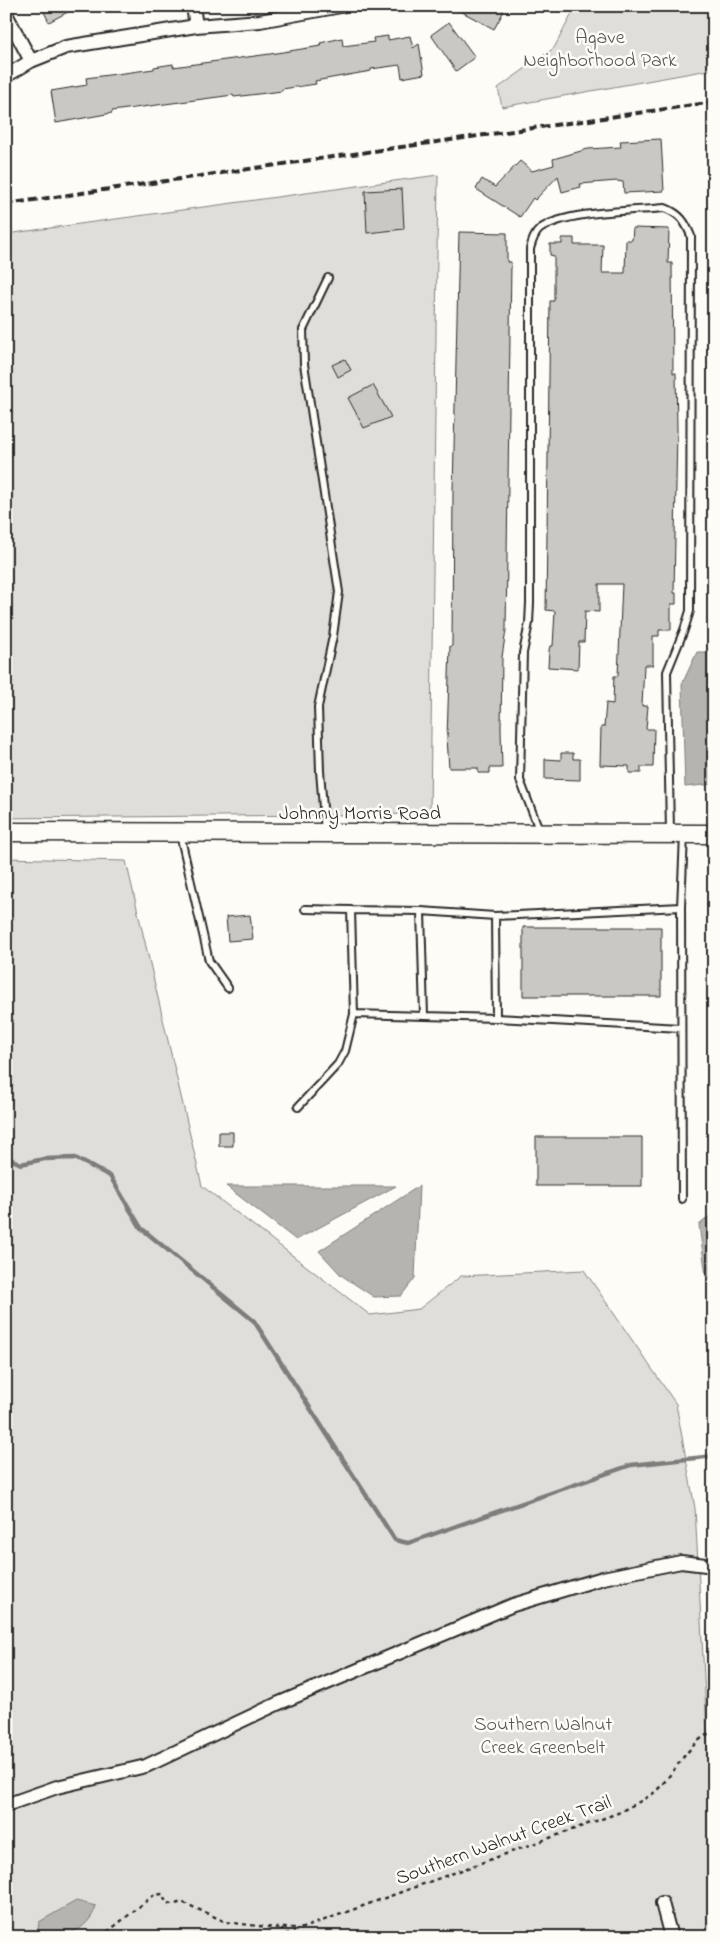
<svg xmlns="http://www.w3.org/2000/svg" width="720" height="1943" font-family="'Indie Flower',sans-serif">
  <rect width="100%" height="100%" fill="#fdfcf7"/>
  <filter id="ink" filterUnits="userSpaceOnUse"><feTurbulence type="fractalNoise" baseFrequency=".02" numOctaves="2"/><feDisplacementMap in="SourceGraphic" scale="10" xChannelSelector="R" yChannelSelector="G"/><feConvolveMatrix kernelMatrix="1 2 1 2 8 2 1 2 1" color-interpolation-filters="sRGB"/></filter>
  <g filter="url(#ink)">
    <path fill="#dfdeda" stroke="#858482" d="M576 6H714V69L502 107 498 88 554 48Z
      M438 175 430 814 6 818V234Z
      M6 858 126 861 202 1186 370 1315 419 1309 461 1276 584 1270 676 1404 695 1508 714 1863V1937H6Z"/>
    <path fill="#b5b4b1" stroke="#7e7d7b" d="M697 652H714V784L685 787 682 684Z
      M714 1178V1278L706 1276 699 1225 711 1215V1179Z
      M226 1186H396L296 1240Z
      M419 1186 415 1278 401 1296 374 1297 341 1275 319 1251Z
      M76 1901 96 1906C87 1934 63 1937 37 1937L39 1922Z"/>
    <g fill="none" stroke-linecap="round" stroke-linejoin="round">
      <path stroke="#7e7d7b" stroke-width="4.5" d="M6 1157 21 1164 44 1159 75 1158 110 1176 141 1228 254 1321 395 1540 408 1543 631 1465 714 1456"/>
    </g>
    <path fill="#c9c8c4" stroke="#2b2b2b" d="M41 6H79L49 22Z
      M451 6H495L504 11 494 29Z
      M449 22 475 57 456 71 431 35Z
      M388 36V40L410 36 413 48 419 44 424 74 402 78 400 65 371 69V71L315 81 316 84 282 89V91L234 97 233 95 112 111V113L56 123 51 91 87 85 86 78 154 69V67L173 64V67L270 54 321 46 320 43 342 38 343 46 374 42 373 38Z
      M661 139 664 191 624 193 623 182 617 181 580 184 581 187 562 192 558 176 535 200 533 198 520 217 476 189 482 179 495 187 520 161 532 171 554 165 553 159 588 149 621 147 620 141Z
      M402 189 404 229 367 233 365 191Z
      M633 228 669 229 668 263H672L673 373H676L677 429 674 593H676V604H671V630H659V636H653V665H644L642 706H648L646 729H654L653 767H641V773H629V766L600 765 601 727H604L606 703 613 704 614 676H618L622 584H599V612L585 611 584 642H579L578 669 548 667 549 650 550 646H553L555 611 546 610 550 301H554V256L550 255V244H562V238H574V245H603L602 273H625L626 240H632Z
      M459 232 507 233V262H511L506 630 502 657 501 729 502 768H490V773H478V768H449L447 738 450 646H452L453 491Z
      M345 359 351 370 338 377 332 365Z
      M373 385 391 417 364 428 348 398Z
      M561 753H573V759H580V780L545 779V759L561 760Z
      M250 915 253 939 228 941 226 917Z
      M523 927H661V996H523Z
      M219 1132H233V1146H219Z
      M536 1137H642V1186H536Z"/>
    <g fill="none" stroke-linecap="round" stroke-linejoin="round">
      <g stroke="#2b2b2b" stroke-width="10">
        <path id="lane" d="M325 832 320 771 318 707 333 636 339 592 304 364 303 330 328 278
          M540 832 520 780 523 653 529 623 530 603V249C532 242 534 234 540 229 564 211 633 211 665 208 680 214 685 221 691 236L690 611 684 630 667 672 670 832
          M180 834 209 961 228 988
          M305 909 351 910 354 1014
          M351 910 421 911
          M424 1016 421 911 495 916
          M681 1028 496 1018 495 916 681 907
          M298 1107 338 1064 345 1051 354 1014 496 1018
          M682 1199 681 907 684 835"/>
      </g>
      <g stroke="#2b2b2b" stroke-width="16">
        <path id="street" d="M193 6 196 26
          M6 14 31 61
          M6 76 31 61 66 47 196 26 260 21 341 6
          M6 1805 57 1787 146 1766 277 1704 513 1605 603 1578 681 1562 714 1566
          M662 1903 671 1937"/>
      </g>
      <g stroke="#2b2b2b" stroke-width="21">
        <path id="secondary" d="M6 832 714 834"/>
      </g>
      <path stroke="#2b2b2b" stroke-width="2.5" stroke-dasharray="4 4" stroke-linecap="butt" d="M6 1920 9 1923 6 1932
        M101 1937 154 1895 163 1894 166 1903 175 1904 182 1902 226 1922 274 1928H295
        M278 1937 618 1813C630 1806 645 1800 656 1791 675 1773 689 1741 714 1731"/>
      <use href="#lane" stroke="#fdfcf7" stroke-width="6"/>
      <use href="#street" stroke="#fdfcf7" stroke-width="12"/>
      <use href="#secondary" stroke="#fdfcf7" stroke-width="18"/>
      <path stroke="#2b2b2b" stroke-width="4" stroke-dasharray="8 4" stroke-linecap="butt" d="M6 204 714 102"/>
    </g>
  </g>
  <g text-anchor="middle" stroke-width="5" stroke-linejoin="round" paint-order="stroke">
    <g font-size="20" fill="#585857" stroke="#fdfcf7">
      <text x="600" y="43">Agave<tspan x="600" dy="23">Neighborhood Park</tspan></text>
      <text x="543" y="1730">Southern Walnut<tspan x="543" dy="23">Creek Greenbelt</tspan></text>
    </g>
    <g font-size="20" fill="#2b2b2b" stroke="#fdfcf7">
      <text x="360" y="819">Johnny Morris Road</text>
      <text transform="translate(503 1839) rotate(-20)" y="7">Southern Walnut Creek Trail</text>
    </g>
  </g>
  <rect width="720" height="1943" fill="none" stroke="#fdfcf7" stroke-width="25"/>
  <rect x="12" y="12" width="695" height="1918" fill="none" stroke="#2b2b2b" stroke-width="2" filter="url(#ink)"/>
</svg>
